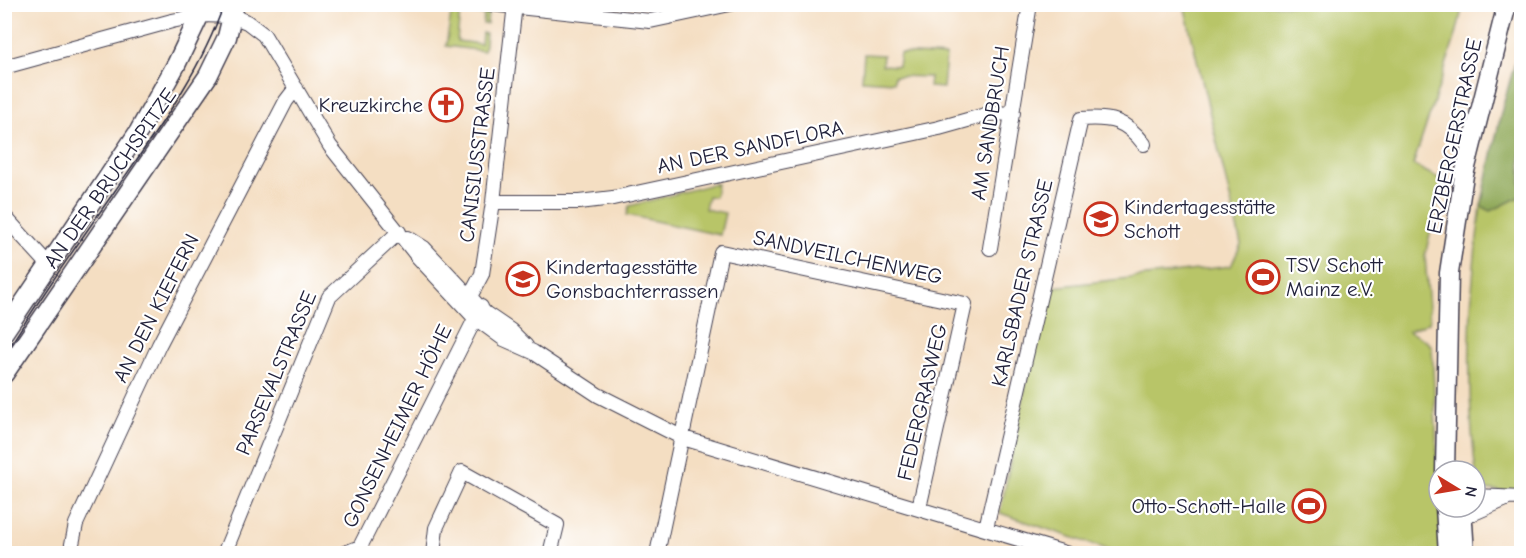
<svg xmlns="http://www.w3.org/2000/svg" width="1526" height="558" font-family="'Comic Neue',sans-serif">
  <rect width="100%" height="100%" fill="#fff"/>
  <filter id="ink" filterUnits="userSpaceOnUse"><feTurbulence type="fractalNoise" baseFrequency=".0167" numOctaves="2"/><feDisplacementMap in="SourceGraphic" scale="12" xChannelSelector="R" yChannelSelector="G"/><feConvolveMatrix kernelMatrix="1 2 1 2 8 2 1 2 1" color-interpolation-filters="sRGB"/></filter>
  <filter id="wash" filterUnits="userSpaceOnUse"><feTurbulence type="fractalNoise" baseFrequency=".008" numOctaves="4" result="noise"/><feDisplacementMap in="SourceGraphic" scale="24" xChannelSelector="R" yChannelSelector="G"/><feGaussianBlur stdDeviation="1.35" result="paint"/><feColorMatrix in="noise" values="0 0 0 0 0 0 0 0 0 0 0 0 0 0 0 0 0 1.4 0 .05"/><feComposite in="paint" operator="in"/></filter>
  <g filter="url(#wash)">
    <rect width="100%" height="100%" fill="#f4dec2"/>
    <path fill="#b8c567" stroke="#6d7451" stroke-width="1.5" d="M1184 5H1463L1456 35 1413 165 1442 180 1425 256 1430 322 1408 331 1427 341 1432 347 1442 553H1118L1000 513 1045 288 1231 266 1241 244Z
      M452 8 488 13 487 24H483L484 15 460 12 457 41 481 44 482 33 486 34 484 51 446 46Z
      M900 53 946 56 943 88 929 87 930 77 894 76V82L862 80 864 54 883 55 882 65 898 66Z
      M717 183 715 197 708 196 705 209 725 213 720 235 627 215 629 206Z
      M1521 196V492L1478 489C1465 399 1468 295 1481 206L1491 211Z"/>
    <path fill="#92aa5c" stroke="#5a664c" stroke-width="1.5" d="M1521 41V196L1491 211 1481 206 1501 113Z"/>
  </g>
  <g filter="url(#ink)">
    <g fill="none" stroke-linecap="round" stroke-linejoin="round">
      <g stroke="#423e4f" stroke-width="16">
        <path id="street" d="M490 4 650 21 730 4
          M4 67 172 21 201 15 232 16 247 22 264 35 330 146 418 257 474 317 504 339 533 352 598 395 683 438 1068 554
          M493 202H579L613 198 939 128 989 114 1013 113
          M4 216 48 264
          M408 238 424 248 485 313 510 330 526 346
          M990 248 1030 4
          M465 306 482 274 493 202 515 4
          M1475 496 1522 498
          M1454 514 1474 513 1506 499
          M986 528 1081 119C1111 117 1126 120 1144 144
          M70 554 76 524 159 345 286 101 296 88
          M224 554 329 297 399 232
          M343 554 360 547 481 307
          M433 554 436 528 462 472 557 525 550 554
          M657 554 721 252 965 304 919 508"/>
      </g>
      <g stroke="#423e4f" stroke-width="21">
        <path id="secondary" d="M4 332 139 131 176 65 205 4
          M4 374 208 76 227 37 235 4
          M1445 471 1449 273 1464 175 1507 4
          M1445 507 1448 554
          M1462 507 1465 554"/>
      </g>
      <use href="#street" stroke="#fff" stroke-width="14"/>
      <use href="#secondary" stroke="#fff" stroke-width="18"/>
      <path stroke="#22223b" stroke-width="1.5" d="M4 355C39 300 76 246 114 192 155 133 200 74 224 4"/>
    </g>
  </g>
  <defs>
    <g id="church-ring" transform="scale(1.725)"><circle r="9.5" fill="#fff" stroke="#c8321e" stroke-width="1.5"/><path d="M-1.2-6h2.4v3.5h3.3v2.4h-3.3V6h-2.4V-.1h-3.3v-2.4h3.3Z" fill="#c8321e"/></g>
    <g id="school-ring" transform="scale(1.725)"><circle r="9.5" fill="#fff" stroke="#c8321e" stroke-width="1.5"/><path d="M0-5L7-2L0 1L-7-2ZM-4 1L0 2.5L4 1V4Q0 6-4 4Z" fill="#c8321e"/></g>
    <g id="stadium-ring" transform="scale(1.725)"><circle r="9.5" fill="#fff" stroke="#c8321e" stroke-width="1.5"/><path d="M0-5a6.5 5 0 1 0 0 10a6.5 5 0 1 0 0-10ZM-3.5-1.8h7v3.6h-7Z" fill="#c8321e"/></g>
  </defs>
  <g fill-rule="evenodd">
    <use href="#church-ring" x="446" y="105"/>
    <use href="#school-ring" x="1101" y="219"/>
    <use href="#stadium-ring" x="1263" y="277"/>
    <use href="#school-ring" x="523" y="279"/>
    <use href="#stadium-ring" x="1309" y="506"/>
  </g>
  <g text-anchor="middle" stroke-width="4.5" stroke-linejoin="round" paint-order="stroke">
    <g font-size="21" fill="#22223b" stroke="#fff" text-anchor="start">
      <text x="423" y="112" text-anchor="end">Kreuzkirche</text>
      <text x="1124" y="214">Kindertagesstätte<tspan x="1124" dy="24">Schott</tspan></text>
      <text x="1286" y="272">TSV Schott<tspan x="1286" dy="24">Mainz e.V.</tspan></text>
      <text x="546" y="274">Kindertagesstätte<tspan x="546" dy="24">Gonsbachterrassen</tspan></text>
      <text x="1286" y="513" text-anchor="end">Otto-Schott-Halle</text>
    </g>
    <g font-size="21" fill="#22223b" stroke="#fff">
      <text transform="translate(990 123) rotate(-81)" y="7">AM SANDBRUCH</text>
      <text transform="translate(1454 136) rotate(-78)" y="7">ERZBERGERSTRASSE</text>
      <text transform="translate(750 147) rotate(-12)" y="7">AN DER SANDFLORA</text>
      <text transform="translate(477 155) rotate(-83)" y="7">CANISIUSSTRASSE</text>
      <text transform="translate(110 178) rotate(-55)" y="7">AN DER BRUCHSPITZE</text>
      <text transform="translate(848 257) rotate(12)" y="7">SANDVEILCHENWEG</text>
      <text transform="translate(1022 283) rotate(-77)" y="7">KARLSBADER STRASSE</text>
      <text transform="translate(156 308) rotate(-63)" y="7">AN DEN KIEFERN</text>
      <text transform="translate(276 373) rotate(-67)" y="7">PARSEVALSTRASSE</text>
      <text transform="translate(922 402) rotate(-77)" y="7">FEDERGRASWEG</text>
      <text transform="translate(397 426) rotate(-64)" y="7">GONSENHEIMER HÖHE</text>
    </g>
  </g>
  <rect width="1526" height="558" fill="none" stroke="#fff" stroke-width="24"/>
  <g transform="translate(1457 489) rotate(101)"><circle r="28" fill="#ffffff" stroke="#a7a7b1" stroke-width="1.5"/>
  <path d="M0-4.5L10 22L0 15L-10 22Z" fill="#c8321e"/>
  <text y="-9" font-size="16" font-weight="bold" text-anchor="middle" fill="#22223b">N</text>
  </g>
</svg>
